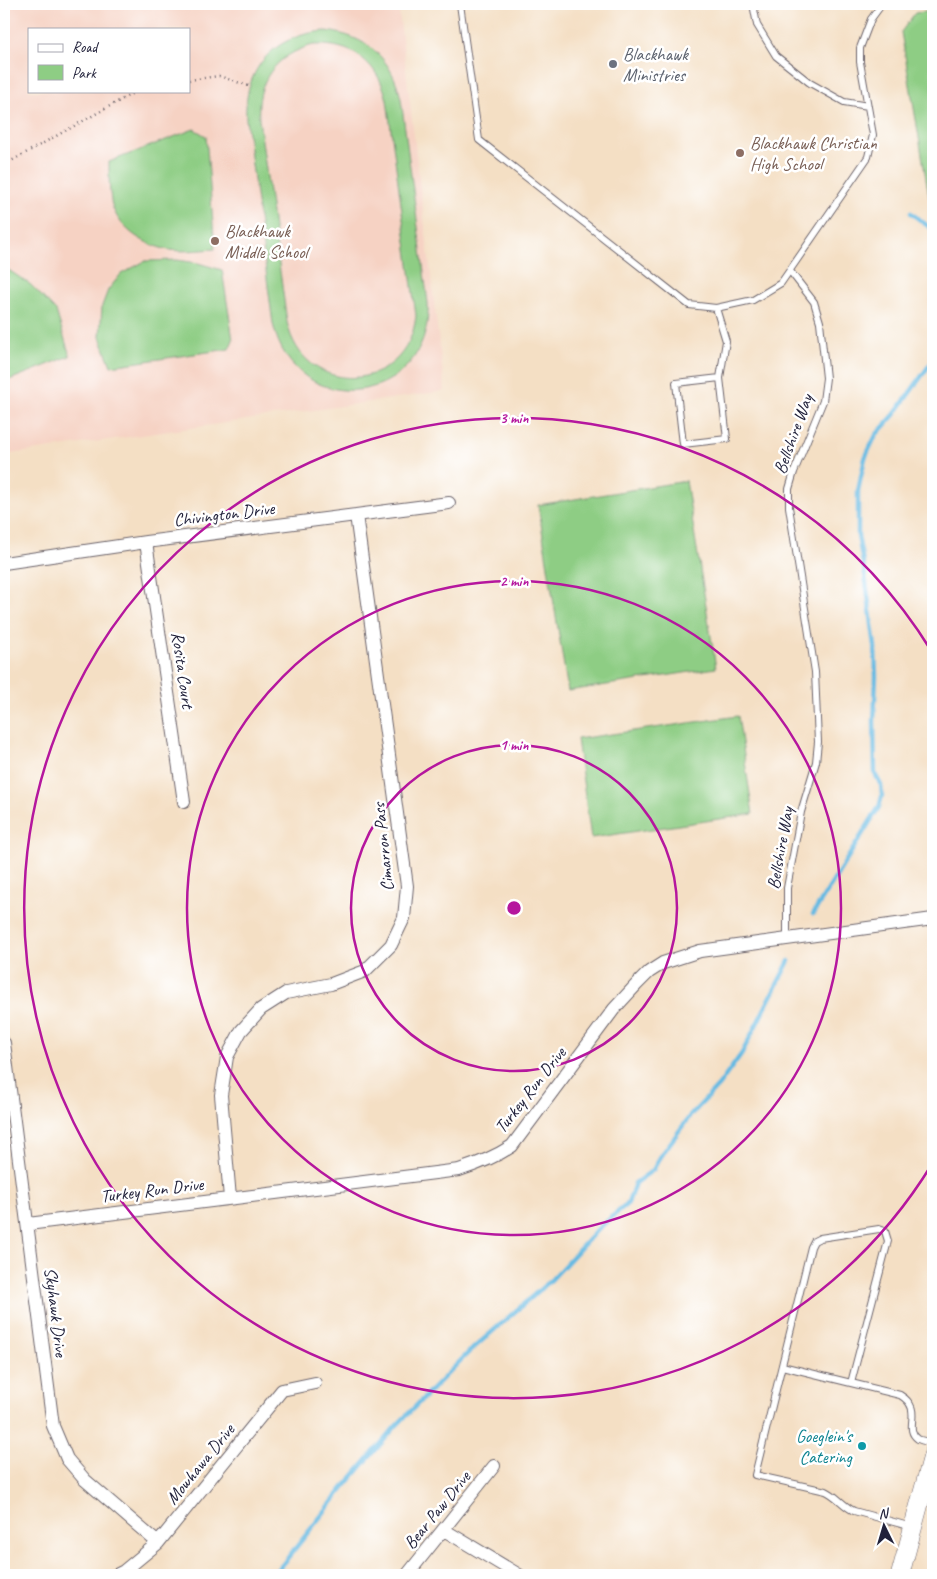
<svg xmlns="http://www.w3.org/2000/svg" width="937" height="1579" font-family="Caveat,sans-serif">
  <rect width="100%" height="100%" fill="#fff"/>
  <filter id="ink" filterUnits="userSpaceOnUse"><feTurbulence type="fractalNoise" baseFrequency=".02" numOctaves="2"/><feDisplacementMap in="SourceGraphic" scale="10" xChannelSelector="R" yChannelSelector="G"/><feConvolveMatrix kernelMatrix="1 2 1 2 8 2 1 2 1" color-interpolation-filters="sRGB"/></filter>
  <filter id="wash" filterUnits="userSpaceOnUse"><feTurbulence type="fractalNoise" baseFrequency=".0096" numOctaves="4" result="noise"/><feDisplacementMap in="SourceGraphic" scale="20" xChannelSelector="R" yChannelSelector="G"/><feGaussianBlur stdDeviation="1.12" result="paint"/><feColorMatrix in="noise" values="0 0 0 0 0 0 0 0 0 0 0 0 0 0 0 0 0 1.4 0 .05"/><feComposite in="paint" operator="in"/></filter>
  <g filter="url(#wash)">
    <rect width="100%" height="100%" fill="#f4dfc4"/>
    <path fill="#f6d2c3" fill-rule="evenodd" d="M4 4H398L445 391 4 455ZM29 29H189V91H29Z"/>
    <path fill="#8ecd84" stroke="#587860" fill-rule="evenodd" d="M933 11V210L931 208 901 32 915 13Z
      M326 31C367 36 392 58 401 99L428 303C433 406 295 424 273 324L246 119C243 68 275 34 326 31ZM313 45C352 43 378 62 387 100L416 316C407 395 303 399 287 322L259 119C256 80 276 55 313 45Z
      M194 129 206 136 215 249C200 250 184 252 169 250 143 245 116 227 111 201 109 188 109 175 109 162Z
      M177 260 198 263 222 270 233 340 229 349 111 366 100 337 102 306 108 290 121 274 145 261Z
      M4 267 31 285 56 311 70 356 4 382Z
      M686 481 716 668 568 691 538 505Z
      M738 716 753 814 591 838 577 739Z"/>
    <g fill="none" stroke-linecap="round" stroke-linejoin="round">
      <path stroke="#66bae2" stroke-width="4.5" d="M911 213 933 230
        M813 914 879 807 882 796 881 785 875 774 874 721 876 677 875 646 864 568 858 536V491L865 458 876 435 894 415 933 360
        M274 1575 345 1486 396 1426 469 1352 551 1280 598 1229 628 1203 635 1183 653 1170 660 1157 690 1116 719 1085 742 1053 789 961"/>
    </g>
  </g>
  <g filter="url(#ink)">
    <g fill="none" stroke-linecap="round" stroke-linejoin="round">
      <g stroke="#6c646b" stroke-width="8">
        <path id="lane" d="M460 4 479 140 689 305 716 308 753 300 781 283 868 157 873 135 860 62V48L871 19 882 4
          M753 4 757 25 776 56 810 83 844 102 868 106
          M716 308 726 341 720 378 727 439 683 444 676 383 720 378
          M787 940V888L801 812 816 762 818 742 815 672 789 507V489L794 472 823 401 826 378 820 322 814 302 790 271
          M782 1366 851 1383
          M912 1527 854 1511C843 1506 837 1496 826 1491L755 1475 811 1247 814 1241 820 1238 879 1229 885 1231 888 1241 851 1383 900 1395C925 1410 902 1428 918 1439 922 1441 929 1442 933 1443"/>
      </g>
      <g stroke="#6c646b" stroke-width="14">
        <path id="street" d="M146 542 184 802
          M4 563 146 542 449 503
          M4 1043 53 1426 67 1459 85 1480 158 1543
          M230 1198 221 1095 227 1057 241 1031 261 1009 286 993 331 984 365 971 391 945 404 918 407 886 356 515
          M28 1224 459 1170C478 1164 495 1157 512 1146L614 1009 637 984 649 972 663 963 700 951 933 919
          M444 1530 519 1575
          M116 1575 124 1571 158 1543 282 1390 315 1383
          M407 1575 494 1466"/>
      </g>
      <g stroke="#6c646b" stroke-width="19">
        <path id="secondary" d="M900 1575 933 1454"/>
      </g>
      <path stroke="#6c646b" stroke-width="2.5" stroke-dasharray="1 4" stroke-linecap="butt" d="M189 80 219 76 249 86
        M4 165 137 91"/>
      <use href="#lane" stroke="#fff" stroke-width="6"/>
      <use href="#street" stroke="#fff" stroke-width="12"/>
      <use href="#secondary" stroke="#fff" stroke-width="18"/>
    </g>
  </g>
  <g fill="none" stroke="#b5179e" stroke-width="2.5">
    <circle cx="514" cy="908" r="163"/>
    <circle cx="514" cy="908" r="327"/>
    <path d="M932 1164A490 490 0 1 1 932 652"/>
  </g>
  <circle fill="#6b7280" stroke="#fff" stroke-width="2" cx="613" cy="64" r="5"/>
  <g fill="#8d6e63" stroke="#fff" stroke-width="2">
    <circle cx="740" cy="153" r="5"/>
    <circle cx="215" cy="241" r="5"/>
  </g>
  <circle fill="#0f9aa8" stroke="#fff" stroke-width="2" cx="862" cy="1446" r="5"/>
  <g text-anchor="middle" stroke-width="5" stroke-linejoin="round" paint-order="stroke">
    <g font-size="18" fill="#5b616d" stroke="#fff" text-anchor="start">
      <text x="623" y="60">Blackhawk<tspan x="623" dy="21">Ministries</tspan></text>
    </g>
    <g font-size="18" fill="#785e54" stroke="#fff" text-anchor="start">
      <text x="750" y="149">Blackhawk Christian<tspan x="750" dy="21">High School</tspan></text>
      <text x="225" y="237">Blackhawk<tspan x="225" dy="21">Middle School</tspan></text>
    </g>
    <g font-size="18" fill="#22223b" stroke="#fff">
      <text transform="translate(793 434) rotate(-70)" y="6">Bellshire Way</text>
      <text transform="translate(224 514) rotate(-7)" y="6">Chivington Drive</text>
      <text transform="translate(183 670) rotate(82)" y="6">Rosita Court</text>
      <text transform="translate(383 847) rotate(-96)" y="6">Cimarron Pass</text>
      <text transform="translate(780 848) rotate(-80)" y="6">Bellshire Way</text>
      <text transform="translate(530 1090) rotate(-52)" y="6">Turkey Run Drive</text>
      <text transform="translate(152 1190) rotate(-7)" y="6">Turkey Run Drive</text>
      <text transform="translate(56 1312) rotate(83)" y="6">Skyhawk Drive</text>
      <text transform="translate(200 1464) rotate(-51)" y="6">Mowhawa Drive</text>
      <text transform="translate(437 1510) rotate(-51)" y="6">Bear Paw Drive</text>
    </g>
    <g font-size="18" fill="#0d838f" stroke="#fff" text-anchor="end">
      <text x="852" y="1442">Goeglein's<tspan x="852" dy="21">Catering</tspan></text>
    </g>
  </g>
  <circle cx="514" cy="908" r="8" fill="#b5179e" stroke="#fff" stroke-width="2.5"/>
  <g font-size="15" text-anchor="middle" font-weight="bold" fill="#b5179e" stroke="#fff" stroke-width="5" stroke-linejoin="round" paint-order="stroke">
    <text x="514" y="423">3 min</text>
    <text x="514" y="586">2 min</text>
    <text x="514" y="750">1 min</text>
  </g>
  <rect width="937" height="1579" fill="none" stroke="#fff" stroke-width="20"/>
  <rect x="28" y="28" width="162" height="65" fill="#ffffff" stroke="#a7a7b1"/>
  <rect x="38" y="44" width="25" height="8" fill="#ffffff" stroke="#a7a7b1"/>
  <text x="72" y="52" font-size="15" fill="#22223b">Road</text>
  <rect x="38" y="65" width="25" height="15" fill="#8ecd84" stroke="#a7a7b1"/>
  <text x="72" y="78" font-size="15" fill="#22223b">Park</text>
  <g transform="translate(884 1526) rotate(355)" stroke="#ffffff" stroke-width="4" paint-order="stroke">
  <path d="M0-4L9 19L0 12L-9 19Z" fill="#22223b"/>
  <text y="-8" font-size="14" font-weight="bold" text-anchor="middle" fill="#22223b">N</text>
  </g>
</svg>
